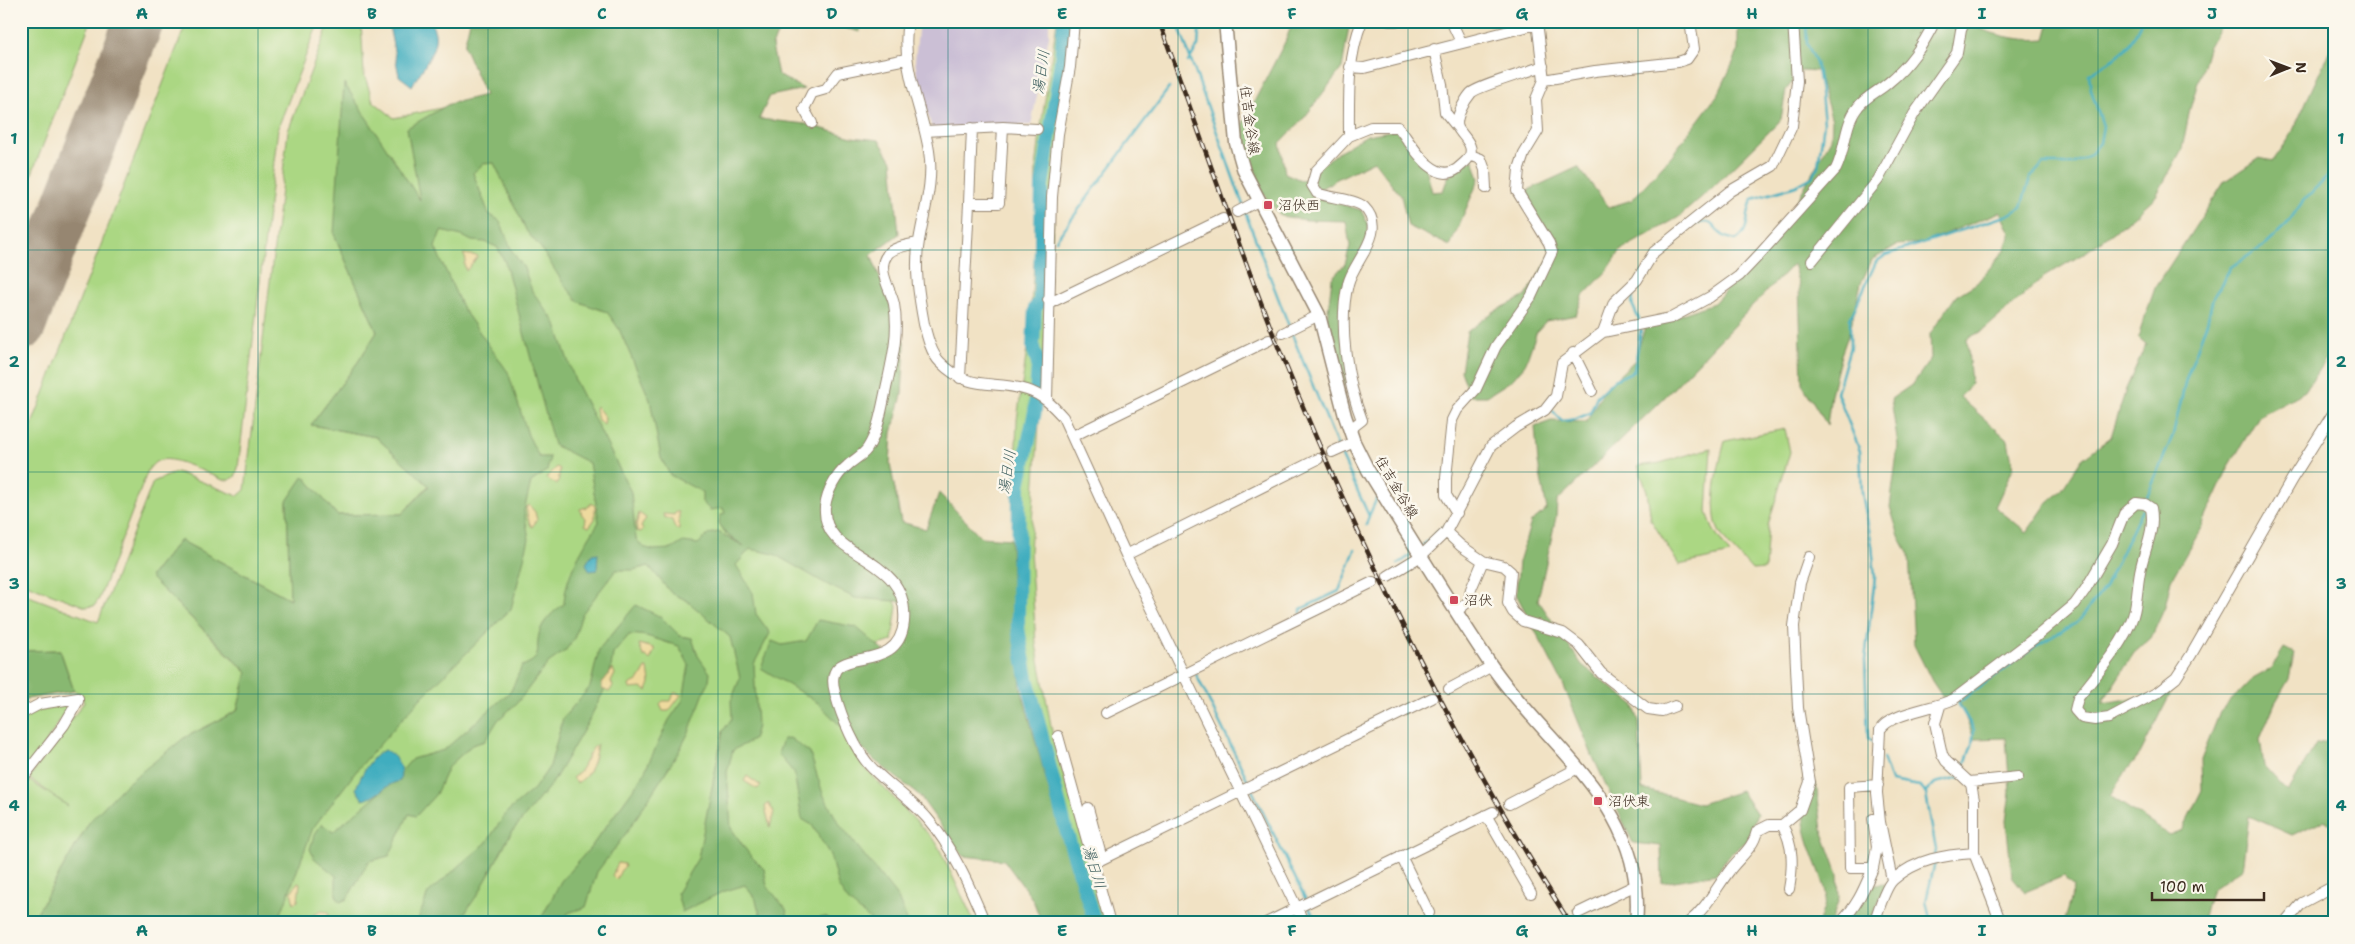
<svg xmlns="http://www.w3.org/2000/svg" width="2355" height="944" font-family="'Shantell Sans','Klee One',sans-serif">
  <rect width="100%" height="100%" fill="#fbf7ec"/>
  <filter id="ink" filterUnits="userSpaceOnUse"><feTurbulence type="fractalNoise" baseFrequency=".02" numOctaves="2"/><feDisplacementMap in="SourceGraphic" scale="10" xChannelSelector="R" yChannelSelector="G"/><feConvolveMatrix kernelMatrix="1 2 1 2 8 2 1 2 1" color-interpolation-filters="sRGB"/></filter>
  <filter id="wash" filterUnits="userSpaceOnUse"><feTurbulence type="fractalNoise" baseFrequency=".0096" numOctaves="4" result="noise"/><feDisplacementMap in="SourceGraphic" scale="20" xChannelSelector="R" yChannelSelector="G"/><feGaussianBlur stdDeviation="1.12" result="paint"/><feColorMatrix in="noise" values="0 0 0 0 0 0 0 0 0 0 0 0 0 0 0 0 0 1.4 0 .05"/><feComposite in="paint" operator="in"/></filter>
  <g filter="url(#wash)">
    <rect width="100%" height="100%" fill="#f1e2c4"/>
    <path fill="#cbbfd5" d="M919 21H1049V36L1031 125 932 129 917 75 915 60Z"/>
    <path fill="#abd783" stroke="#738050" d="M21 21H91L21 202Z
      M187 21H319L278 128 238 468 235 477 229 480H223C208 474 175 456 161 460 155 461 152 465 148 470L99 599 94 606 86 607 21 582V453Z
      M330 21H361L364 74 373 101 394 118 484 99 885 580 897 606 892 641 853 653 837 714 862 765 936 842 975 923H195L490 439 334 234 377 332 358 362 311 425 376 437 429 485 402 514 337 515 304 477 287 501 290 599 180 540 150 577 247 673 237 711 184 738 90 821 31 923H21V710L74 698 24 777 68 806 29 778 84 702 80 693 74 691 60 650 21 651V593L98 622 153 482 177 472 238 496 245 490 288 131Z
      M1057 21H1070L1062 98 1030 551 1036 644 1054 742 1089 861 1110 923H1089L1052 801 1035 736 1022 679 1015 624 1013 522 1017 420 1029 335 1035 251 1036 169 1041 126Z
      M1785 429 1790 452 1768 525 1765 569 1752 570C1742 558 1727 545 1719 531 1708 509 1719 463 1725 441Z
      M1711 448 1707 512 1713 529 1730 554 1679 565 1651 520 1647 491 1638 466 1660 463Z"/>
    <path fill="#88b871" stroke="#627148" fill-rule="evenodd" d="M470 21H783L772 46 778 75 804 89 770 96 759 119 806 124 852 137 879 140 892 161 899 234 871 255 905 344 902 395 892 433 890 463 901 522 926 529 939 493 981 537 1011 539 1012 580 1021 688 1052 801 1089 923H1042L1033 900 1004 860 963 856 919 795 874 760 818 703 761 668 772 641 782 645 806 641 818 620 856 627 890 656 906 641 910 602 855 598 828 585 774 554 750 549 736 565 753 593 756 614 770 633 754 664 757 726 753 740 733 750 727 772 731 828 749 854 764 869 767 886 786 909 789 923H762L756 900 745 885 722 892 682 912 677 893 698 858 723 731 732 718 731 701 740 678 730 637 686 600 671 593 649 566 633 570H616L582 614 574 639 565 651 548 663 517 703 498 720 485 741 472 745 448 767 436 794 416 816 409 814 389 856 369 861 347 899 340 902 336 895V876L314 858 310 849 314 835 322 824 333 832 391 783 412 759 444 750 511 691 522 666C544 658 535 651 539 634 542 621 554 611 564 604 565 575 584 545 599 522L589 463 554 445 505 262 497 247 485 242 472 241 462 236 441 231 435 247 463 309 508 372 528 435 539 457H550L547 471 531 482 524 511 529 539 511 609 420 699 358 769 313 828 279 919 273 923H31L90 821 125 785 184 738 237 711 247 672 150 577 180 540 290 599 287 501 304 476 337 515 402 514 429 486 376 437 311 425 358 362 377 332 334 234 344 83 420 200 407 128 449 104 485 95 464 46ZM494 163 527 232 541 248 563 283 579 302 607 312 619 329 650 400 661 458 670 475 702 492V502L710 510 723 508 725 513 720 516 719 523 726 534 744 546 718 532 709 534 698 544 683 542 672 549 653 550 643 547 636 539 631 492 575 381 555 322 532 291 524 268 512 251 500 221 489 214 473 173 483 164Z
      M819 21H858L860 32Z
      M1293 21H1350L1342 68 1304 118 1280 143 1285 173 1303 181 1338 152 1367 135 1396 130 1426 168 1432 192 1443 191 1448 177 1473 159 1479 179 1450 246 1408 226 1401 196 1374 161 1337 179 1310 195 1361 210 1368 224 1367 241 1345 282 1348 388 1345 387 1327 319 1332 278 1345 264 1350 246 1346 221 1306 220 1281 216 1260 190 1240 129 1285 42Z
      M1738 21H1976L1978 28C2001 37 2021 41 2045 39L2050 21H2223L2208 48 2190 109 2182 149 2156 196 2132 218 2086 252 2044 277 1985 329 1967 339 1971 384 1960 397 2008 440 2013 468 1995 507 2027 532 2048 502 2061 491 2082 459 2111 437 2126 389 2146 344 2138 337 2155 288 2225 181 2259 158 2273 161 2290 137 2334 41V346L2305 391 2259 416 2228 468 2202 526 2171 580 2165 607 2151 638 2134 653 2102 703 2143 697 2152 699 2174 687 2140 754 2123 775 2110 796 2169 835 2182 830 2202 790 2201 760 2220 712 2251 680 2271 669 2284 648 2294 653 2289 679 2275 703 2260 739 2264 766 2288 792 2316 744 2334 740V826L2324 820 2292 835 2249 816 2242 869 2212 889 2202 923H2063L2074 887 2064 876 2025 892 2012 876 2006 821 2010 792 2006 738 1974 739 1959 701 1942 696 1932 681 1914 645 1909 555 1899 536 1890 507 1898 446 1891 399 1913 384 1931 358 1930 334 1956 296 1977 283 2005 250 2010 233 2000 212 1922 243 1897 245 1872 260 1861 283 1850 330 1841 355 1831 394 1827 425 1802 384 1799 285 1793 264 1661 401 1557 501 1556 517 1538 600 1582 665 1633 704 1639 721 1642 789 1700 804 1741 791 1757 814 1747 841 1727 857 1716 874 1662 883 1661 846 1633 843 1592 755 1563 684 1516 594 1519 562 1531 522 1547 509 1538 463 1535 427 1551 421 1586 422 1605 389 1635 360 1645 327 1714 303 1782 228 1831 139 1832 120 1817 71 1802 70 1786 90 1781 119 1777 124 1713 187 1679 217 1621 250 1607 271 1583 296 1576 315 1546 321 1537 331 1525 365 1512 380 1487 396H1470L1461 371 1467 332 1493 312 1526 296 1552 253 1524 192 1578 167 1609 207 1632 200 1672 155 1719 93 1738 52Z
      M636 605 661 617 680 636 692 638 698 656 710 673 709 680 689 732 678 753 627 832 597 872 586 907 568 913 563 923H535L543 915 561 881 591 847 642 777 669 720 683 700 689 665 679 646C661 642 647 633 629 635L613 654 609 681 587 724 553 782 511 833 480 891 458 923H417L428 893 486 843 507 812 534 789 550 766 563 718 590 687 599 649Z
      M60 650 74 691 21 700V651Z
      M790 738 810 753 823 794 838 822 898 898 908 923H874L848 901 838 886 830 855 812 825 802 819 794 773 778 754 783 739Z
      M1816 783 1822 830 1838 874 1839 898 1831 923H1819C1821 914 1827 901 1826 893 1819 858 1786 815 1816 783Z
      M1886 884 1870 923H1844L1871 885Z
      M825 917 835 923H796Z"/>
    <path fill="#eeda9e" stroke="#94825e" d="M463 254 478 256 466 271 464 264 466 259Z
      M596 406 605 417 604 425 598 420 595 409Z
      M557 467 560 469 558 483 556 484 546 478Z
      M592 503 595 506V519L589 527 585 525 586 518 582 515 580 509 587 507Z
      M529 505 535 512 537 520 532 527C528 522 527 513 526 507Z
      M676 512H679V530L675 528 672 520 664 517 663 514 674 515Z
      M639 513 646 518 641 527 643 530 640 532 637 531 636 525Z
      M639 644 654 648V652L650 660 646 656H643Z
      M646 668H648L650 683 647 691 642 688 630 689 629 685 639 680Z
      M613 669 615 674 611 682 613 686 609 692 602 689V683Z
      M674 693H678L681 695 669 711H663L660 704 663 701H671Z
      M597 744C595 758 591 776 577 783L572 778C586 770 585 754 597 744Z
      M747 776 761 786 757 789 744 781Z
      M768 803 774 812 770 827 765 807Z
      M618 863 624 864 625 867 621 870 616 880 612 876Z
      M298 882 300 883 298 901 294 903 291 892Z
      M321 911 328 912 329 915C322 922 318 923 308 923V918Z"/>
    <path fill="#40adbf" stroke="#3e6c6e" d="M388 21H429C447 41 422 68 412 86L399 76Z
      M598 553 597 570 590 571 586 564 592 554Z
      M385 750C398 757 403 767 400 781 385 784 378 797 363 800L356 789C360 776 372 754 385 750Z"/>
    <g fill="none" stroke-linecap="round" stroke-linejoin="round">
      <path stroke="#40adbf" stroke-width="2.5" d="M1177 21 1243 205
        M1188 62 1198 46 1200 21
        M1245 212 1289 326
        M1696 224C1714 218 1711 228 1724 236 1727 238 1732 239 1736 240 1752 230 1744 213 1753 199L1796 186 1812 177 1818 166 1824 123 1821 93 1816 62 1807 44 1806 21
        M1056 240 1169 88
        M1640 322 1632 304 1633 293 1663 251
        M1291 332 1338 447
        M1552 410 1562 421 1576 419 1590 413 1597 396 1614 380 1634 371 1641 328
        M1340 452 1369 516 1366 525
        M2147 497 2173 435 2186 379 2207 322 2213 298 2231 267 2265 245 2287 224 2303 201 2334 169
        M1369 516 1377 498
        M1420 548 1444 526
        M1398 564 1414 553
        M1301 613V609L1339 591 1355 550
        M1196 674 1250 785
        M1876 744 1868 738 1865 660 1875 577 1872 545 1862 493 1860 451 1837 393 1850 347V319L1876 262 1886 255 2008 215 2021 207 2030 178 2043 164H2073L2090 155 2100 143 2103 126 2091 90 2089 74C2116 58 2130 52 2141 21
        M1883 758 1891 781 1920 786 1926 794 1936 850 1935 856
        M1962 772 1972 745 1974 730 1958 703 2036 646 2078 622 2105 587 2142 510
        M1252 790 1306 900
        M1925 793 1935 783 1960 777
        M1308 905 1317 923
        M1931 923 1926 901 1935 862"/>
      <path stroke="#40adbf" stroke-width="14" d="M1064 21 1061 61 1042 186 1040 302 1035 308 1033 348 1038 363 1035 411 1019 486 1018 628 1027 678 1066 830 1095 923"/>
      <path stroke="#968671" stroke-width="50" d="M21 326 139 21"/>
    </g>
  </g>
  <g filter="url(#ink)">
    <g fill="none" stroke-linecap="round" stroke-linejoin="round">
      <path stroke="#cdbda3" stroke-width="10" stroke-dasharray="10 5" stroke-linecap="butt" d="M1269 340 1283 333
        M1318 459 1332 452
        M1432 698 1449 689
        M1493 812 1509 804
        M1560 923 1578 913"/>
      <g stroke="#968671" stroke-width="12">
        <path id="minor" d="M908 21C900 67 922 107 929 151 934 181 924 211 919 241 914 268 919 297 924 324 927 336 931 353 940 362 971 393 992 379 1027 390 1043 395 1053 406 1063 417L1126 555 1304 923
          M1389 21H1396
          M1451 21 1461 42
          M1434 49 1442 84 1445 112 1457 127
          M1350 67 1364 68 1537 24
          M1544 80 1595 71 1678 62 1687 59 1694 49 1690 21
          M812 123 804 109 812 93 826 89 838 73 906 59
          M925 131 1003 127 1037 129
          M1349 136C1349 97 1347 59 1362 21
          M1470 155 1481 159 1485 170 1486 188
          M969 203 972 128
          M1237 212 1258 201
          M918 243C909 245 892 247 887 255 876 269 891 290 894 304 899 332 893 357 887 384 882 406 879 431 867 449 862 456 853 460 847 466 836 475 827 492 825 507 821 562 910 552 904 622 898 681 820 638 835 693 841 716 856 753 873 769 890 786 911 800 927 818 953 848 970 887 985 923
          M1812 261 1878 180 1914 114 1957 53 1961 30 1965 21
          M1048 300H1056L1223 219
          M1603 332 1671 318 1710 297 1739 276 1758 256 1836 169C1846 149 1844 124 1858 107 1865 97 1879 91 1888 83 1910 65 1923 45 1935 21
          M1283 333 1319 315
          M1573 353 1592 391
          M960 378 969 203H999L1003 127
          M1047 400 1052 197 1058 134 1070 67 1074 21
          M1349 430 1362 420C1347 382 1338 324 1348 284 1353 261 1389 232 1364 207 1355 199 1329 198 1317 193L1312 185 1316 171 1349 136 1371 127H1398C1410 141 1433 186 1457 169 1461 165 1468 161 1470 155 1474 144 1462 136 1458 128 1454 119 1465 100 1471 93 1478 86 1531 71 1543 66
          M1073 436 1269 340
          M1332 452 1354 442
          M1457 513 1446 495V478L1452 420 1457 410 1476 389 1496 346 1531 297 1552 252 1549 243 1517 191 1519 169 1524 154 1538 131 1536 99 1544 80 1537 21
          M1446 532 1461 546 1483 561
          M1126 555 1318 459
          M1388 576 1421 556 1446 532 1491 446 1516 427 1545 410 1556 396 1562 363 1603 332 1614 302 1637 280 1654 252 1730 191 1773 166 1792 126 1797 81 1793 21
          M1456 612 1469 601 1471 589 1483 561 1504 566 1511 572 1508 603 1513 612 1523 621 1563 633 1579 645 1601 673 1648 709 1662 711 1675 706
          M1449 689 1492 666
          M1940 706 1935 723 1942 754 1946 761 1971 784 1974 800V853L2001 923
          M1106 713 1373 582
          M21 714 40 704 78 698V701L64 725 21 780
          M1058 736 1110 923
          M1970 782 2018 777
          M1509 804 1578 768
          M1088 808 1102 859
          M1486 815 1531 893
          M1873 819 1877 847 1873 868H1850L1849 787 1878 785
          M1782 825 1800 810 1810 782 1798 708 1794 626 1800 583 1809 557
          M1401 856 1429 913
          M1092 864 1432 698
          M1892 880 1880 822 1877 793 1880 730C1889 713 1934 709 1954 699L2037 636 2075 604 2085 590 2112 544 2124 514 2136 503 2145 504 2151 508C2155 530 2146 545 2141 567 2137 583 2138 600 2133 616 2124 644 2096 675 2078 698L2075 710 2082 718 2095 720 2109 718 2158 692 2176 678 2191 655 2292 479 2334 412
          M1578 913 1636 885
          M1266 923 1493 812
          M1688 923C1707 908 1716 888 1730 870 1740 857 1754 847 1757 831L1769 825H1782C1794 845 1793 867 1789 889
          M1840 923C1857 907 1864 889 1873 868
          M1874 923C1878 912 1885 887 1893 880 1915 859 1946 855 1974 853
          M2285 923 2302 903 2334 886"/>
      </g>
      <g stroke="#968671" stroke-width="15">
        <path id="major" d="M1225 21 1236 143 1244 171 1319 315 1345 416 1354 442 1368 470C1408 535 1448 601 1491 665 1548 749 1648 807 1636 923"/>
      </g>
      <use href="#minor" stroke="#fff" stroke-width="10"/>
      <use href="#major" stroke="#fff" stroke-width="12"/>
      <g stroke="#3b2a1e" stroke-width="4.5">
        <path id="rail" d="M1159 21C1199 131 1236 241 1279 349 1360 548 1454 742 1570 923"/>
      </g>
      <use href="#rail" stroke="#fbf7ec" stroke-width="2.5" stroke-dasharray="8" stroke-linecap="butt"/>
    </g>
  </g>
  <path fill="none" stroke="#0f766e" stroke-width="1" stroke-opacity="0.55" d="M258 21V923M488 21V923M718 21V923M948 21V923M1178 21V923M1408 21V923M1638 21V923M1868 21V923M2098 21V923M21 250H2334M21 472H2334M21 694H2334"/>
  <g fill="#d1495b" stroke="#fbf7ec" stroke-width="2">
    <rect x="1263" y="200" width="10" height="10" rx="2.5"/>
    <rect x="1449" y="595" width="10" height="10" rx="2.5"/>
    <rect x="1593" y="796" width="10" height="10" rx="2.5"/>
  </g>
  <g text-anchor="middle" stroke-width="5" stroke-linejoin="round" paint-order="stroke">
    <g font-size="14" fill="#3b2a1e" stroke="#fbf7ec">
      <text transform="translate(1250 120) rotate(82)" y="5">住吉金谷線</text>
      <text transform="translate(1397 487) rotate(59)" y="5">住吉金谷線</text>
    </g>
    <g font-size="14" fill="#3b2a1e" stroke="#fbf7ec" text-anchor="start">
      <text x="1278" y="210">沼伏西</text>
      <text x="1464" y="605">沼伏</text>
      <text x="1608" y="806">沼伏東</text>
    </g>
    <g font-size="15" font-style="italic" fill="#3d5e5e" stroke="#fbf7ec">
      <text transform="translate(1041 72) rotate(-82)" y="5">湯日川</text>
      <text transform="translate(1007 472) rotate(-81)" y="5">湯日川</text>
      <text transform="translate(1094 867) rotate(73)" y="5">湯日川</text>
    </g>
  </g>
  <rect width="2355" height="944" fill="none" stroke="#fbf7ec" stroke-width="55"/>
  <g transform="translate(2288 68) rotate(89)" stroke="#fbf7ec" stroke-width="4" paint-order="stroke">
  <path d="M0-4L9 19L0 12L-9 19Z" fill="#3b2a1e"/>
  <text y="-8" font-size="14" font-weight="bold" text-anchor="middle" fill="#3b2a1e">N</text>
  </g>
  <path d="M2152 892v8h112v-8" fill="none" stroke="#3b2a1e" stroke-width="2.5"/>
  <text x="2160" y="892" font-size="15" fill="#3b2a1e" stroke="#fbf7ec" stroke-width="4" paint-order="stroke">100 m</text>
  <rect x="28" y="28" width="2300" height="888" fill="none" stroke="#0f766e" stroke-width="2"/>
  <g font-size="16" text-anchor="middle" font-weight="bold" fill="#0f766e">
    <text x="142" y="19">A</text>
    <text x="372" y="19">B</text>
    <text x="602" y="19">C</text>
    <text x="832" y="19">D</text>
    <text x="1062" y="19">E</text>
    <text x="1292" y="19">F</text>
    <text x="1522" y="19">G</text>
    <text x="1752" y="19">H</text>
    <text x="1982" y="19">I</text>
    <text x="2212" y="19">J</text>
    <text x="14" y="144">1</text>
    <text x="2341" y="144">1</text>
    <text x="14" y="367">2</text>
    <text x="2341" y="367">2</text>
    <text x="14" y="589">3</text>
    <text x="2341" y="589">3</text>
    <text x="14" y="811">4</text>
    <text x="2341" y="811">4</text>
    <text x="142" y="936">A</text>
    <text x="372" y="936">B</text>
    <text x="602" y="936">C</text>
    <text x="832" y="936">D</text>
    <text x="1062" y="936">E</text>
    <text x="1292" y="936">F</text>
    <text x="1522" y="936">G</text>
    <text x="1752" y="936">H</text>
    <text x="1982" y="936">I</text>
    <text x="2212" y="936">J</text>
  </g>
</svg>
